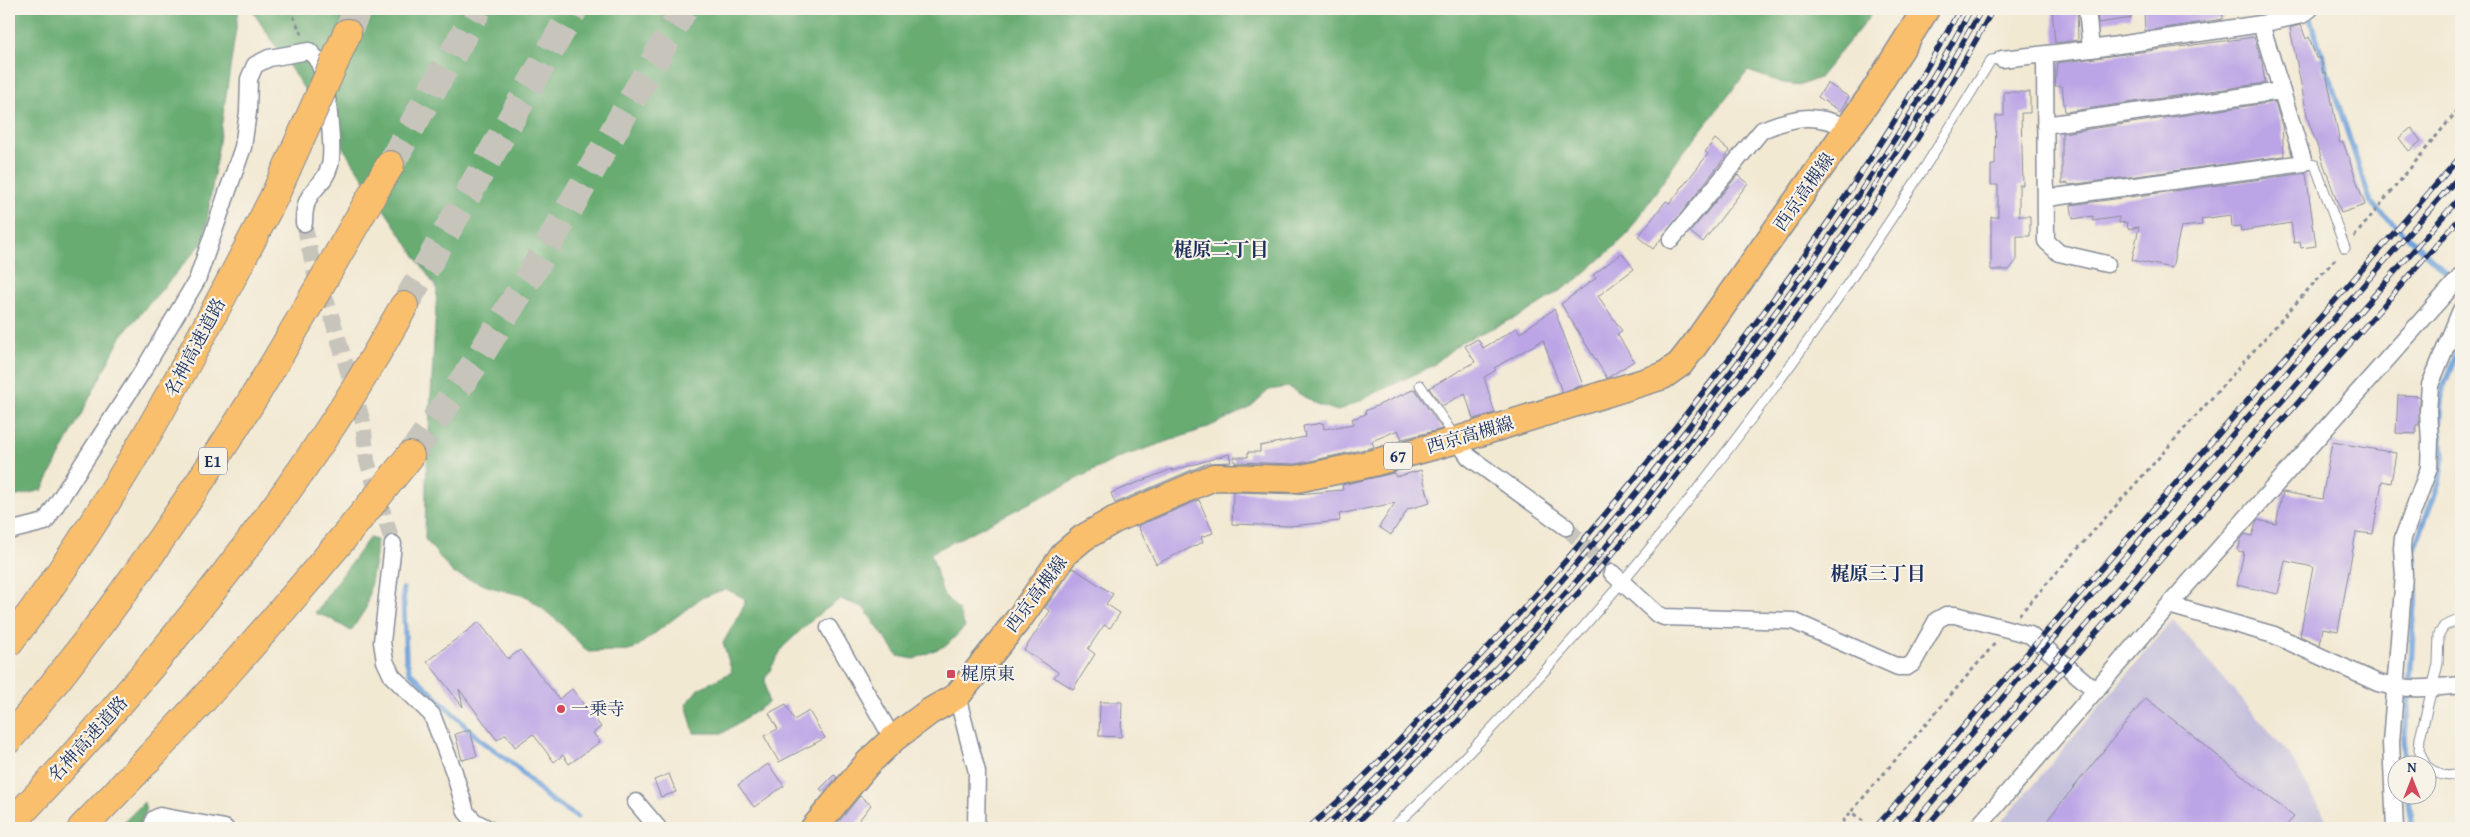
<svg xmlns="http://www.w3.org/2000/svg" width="2470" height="837" font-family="'Gentium Book Plus','Noto Serif JP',serif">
  <rect width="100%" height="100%" fill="#f7f3e8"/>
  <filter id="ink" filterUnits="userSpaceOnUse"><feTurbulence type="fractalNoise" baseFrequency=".02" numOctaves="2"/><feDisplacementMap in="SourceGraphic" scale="10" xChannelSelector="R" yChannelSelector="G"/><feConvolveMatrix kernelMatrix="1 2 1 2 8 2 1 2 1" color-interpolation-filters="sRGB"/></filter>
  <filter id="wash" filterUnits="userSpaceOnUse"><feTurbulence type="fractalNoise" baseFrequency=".0096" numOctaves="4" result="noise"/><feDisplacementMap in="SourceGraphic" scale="20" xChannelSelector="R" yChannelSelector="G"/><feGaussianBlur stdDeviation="1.12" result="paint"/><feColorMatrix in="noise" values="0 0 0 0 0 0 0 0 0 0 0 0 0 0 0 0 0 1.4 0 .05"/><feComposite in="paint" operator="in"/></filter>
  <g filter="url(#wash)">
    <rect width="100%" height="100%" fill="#f2e9d3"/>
    <path fill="#c5c0db" d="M2173 620 2290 755 2327 822 2328 828H1996Z"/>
    <path fill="#68ac72" stroke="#426e68" d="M9 9H239L204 241 122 335 42 490 9 498Z
      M251 9H1876L1819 78 1801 85 1783 83 1748 71 1681 155 1625 237 1578 279 1524 314 1461 342 1432 366 1338 411 1316 404 1288 387 1269 390 1249 408 1204 429 1118 458 931 553 943 594 958 610 965 627 947 645 914 659 898 656 863 607 840 599 815 617 783 647 765 679 768 703 723 733H694L686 704 698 689 732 672 723 643 745 604 744 598 726 589 701 598 633 650 588 652 560 623 528 597 490 587 453 573 425 539 426 484 437 289Z
      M369 538 377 540 376 556 366 608 351 631 329 618 315 613Z
      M144 802 146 811 138 828H118Z"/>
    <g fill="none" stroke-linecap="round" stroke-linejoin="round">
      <path stroke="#6ea1da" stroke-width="5.5" d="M2308 13 2371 203 2456 281
        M403 589 406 659 410 672 480 740 513 764 549 799 577 817
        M2404 764 2403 746 2408 711 2416 586 2414 549 2439 483 2443 457 2440 427 2443 388 2461 342
        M2407 794 2412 828"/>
    </g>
    <g id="blocks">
      <path fill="#bca5e6" d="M2052 9H2077L2078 40 2055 43Z
        M2097 9H2131V18L2098 23Z
        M2144 9H2222L2223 19 2145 31Z
        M2301 25 2306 39 2309 37 2316 58H2321L2323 73 2326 72 2340 143 2343 142 2365 205 2341 213 2308 120 2290 28Z
        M2254 37 2262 62 2265 83 2065 112 2062 86H2055L2057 63Z
        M1827 83 1849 97 1840 111 1818 97Z
        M2004 92H2030V113H2021L2023 185H2019V216H2030V236H2017V260L2009 270H1991V217H1998V185H1991V165H1995L1996 116H2004Z
        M2275 102 2282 126 2284 156 2069 185 2068 183 2062 184V133Z
        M2411 128 2421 141 2409 151 2399 138Z
        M1715 139 1730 151 1653 249 1638 237 1666 201 1670 203 1708 154 1705 152Z
        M2306 173 2316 246 2301 248 2300 242 2294 243 2291 223 2241 231 2240 226 2232 227 2231 215 2201 219 2202 225 2181 227 2172 268 2132 260 2139 227 2128 229 2127 222 2119 223V217L2093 221V216L2073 219 2071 205Z
        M1738 175 1748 183 1703 242 1690 232Z
        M1622 253 1634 269 1598 296 1622 331 1617 334 1634 361 1607 378 1561 304 1596 278 1593 275Z
        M1554 309 1583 385 1562 392 1543 340 1494 368 1496 370 1484 377 1495 413 1473 419 1465 393 1442 406 1429 388 1475 362 1465 346 1478 339 1483 348 1517 328 1520 333Z
        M1415 389 1442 429 1402 439 1398 430 1372 441 1374 447 1296 464 1234 462V457H1248V452H1260V446L1305 437 1303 426 1323 423 1324 429 1354 424 1352 419 1366 414 1365 411Z
        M2398 395 2419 396V425H2416V434L2396 433Z
        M2332 442 2396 453 2391 483 2382 481 2373 534 2356 532 2338 631 2323 628 2320 645 2300 636 2313 567 2285 561 2278 594 2237 585 2244 552 2238 551 2241 539 2245 534 2252 536 2257 520 2276 524 2283 492 2322 499Z
        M1229 454 1231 462 1208 463 1115 503 1111 493 1172 469V471Z
        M1421 470 1430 503 1408 509 1391 535 1379 527 1395 503 1339 514 1340 521 1290 526 1232 524 1233 492 1297 494 1343 490 1342 485 1394 473 1396 477Z
        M1199 500 1213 533 1201 537 1203 542 1156 564 1138 526Z
        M1073 568 1113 594 1106 604 1120 613 1110 628 1104 625 1088 649 1095 654 1073 689 1054 677 1058 672 1024 650 1050 611 1045 608Z
        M479 622 508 659 520 650 559 699 572 689 601 727 593 733 600 742 569 764 563 755 554 762 533 734 515 747 506 734 497 740 459 689 463 707 427 661Z
        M2146 698 2294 817 2284 828H2041Z
        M1100 702H1122L1121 737 1099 736Z
        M786 704 794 720 809 711 825 738 779 762 764 736 778 729 769 713Z
        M470 730 477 756 462 760 455 734Z
        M768 764 784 786 754 807 738 785Z
        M669 774 676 792 661 797 654 780Z
        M834 775 837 777 824 792 820 789Z
        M860 796 871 805 853 828H844L838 823Z"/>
    </g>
  </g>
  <g filter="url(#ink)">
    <use href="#blocks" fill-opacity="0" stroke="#868c98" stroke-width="1"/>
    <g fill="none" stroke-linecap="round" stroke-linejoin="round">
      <path stroke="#c7c4bc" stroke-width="16" stroke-dasharray="16 8" stroke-linecap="butt" d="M304 223 315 275 328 305 363 422 367 461 393 544
        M1566 527 1612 573"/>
      <path stroke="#c7c4bc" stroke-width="28" stroke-dasharray="28 14" stroke-linecap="butt" d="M347 33 358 9
        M390 165 478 9
        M404 306 574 9
        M410 456 476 362 542 256 684 9"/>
      <g stroke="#868c98" stroke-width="11">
        <path id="service" d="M2304 163 2315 165 2345 248
          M1420 385 1455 437
          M2425 764 2419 750 2420 738 2438 664 2439 634 2444 626 2461 619
          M2428 767C2438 776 2449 778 2461 773
          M1392 828C1448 777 1499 721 1549 666 1717 479 1862 275 1991 60L2002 59"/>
      </g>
      <g stroke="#868c98" stroke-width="19">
        <path id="minor" d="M2087 9 2091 49
          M2261 24 2302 15 2310 9
          M2045 54 2046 241 2059 253 2107 264
          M2002 59 2091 49 2261 24 2304 163 2047 198
          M2045 125 2281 91
          M1671 240 1762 130C1796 116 1814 113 1849 128
          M1457 440 1469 457 1566 527
          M9 531 45 522 144 369 197 280 243 147 248 112 249 79 255 65 269 58 309 51C314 56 318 59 320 66 327 82 334 149 330 165 322 192 304 186 304 223
          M393 544 382 642 385 661 392 676 432 715 454 772 466 812 474 821 487 828
          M1612 573 1657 614 1664 617 1793 621 1898 667H1907L1913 663 1937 620 1946 615H1955L2030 635 2096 691
          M2169 605 2274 635 2378 683C2406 691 2432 688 2461 685
          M829 628 893 739
          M957 696 977 772 976 828
          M636 802 658 828
          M152 828 154 819 160 816 225 828
          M1977 828 2169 605 2461 276
          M2395 828 2391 743 2404 575 2402 548 2403 538 2429 468 2430 441 2428 411 2430 385 2461 310"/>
      </g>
      <g stroke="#868c98" stroke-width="29">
        <path id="primary" d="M814 828 868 763 893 739 929 712 957 696 1021 616 1065 553 1083 538 1114 520 1214 477 1297 479 1373 463 1457 440 1663 376 1680 364 1694 346 1871 96 1926 9"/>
      </g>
      <g stroke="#868c98" stroke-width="30">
        <path id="motorway" d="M335 61 347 33
          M9 642C116 506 195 350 274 197
          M9 739C88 644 162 542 229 437 286 349 336 255 390 165
          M9 826C131 696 245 559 342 410 364 376 384 341 404 306
          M82 828C198 710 307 585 410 456"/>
      </g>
      <path stroke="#868c98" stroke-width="3" stroke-dasharray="4 4" stroke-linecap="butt" d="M290 9 302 35
        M2354 237 2461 106
        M2019 615 2337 257
        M1863 821 1851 812 1996 642
        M1837 828 1851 812"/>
      <use href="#service" stroke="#fff" stroke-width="9"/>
      <use href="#minor" stroke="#fff" stroke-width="16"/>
      <use href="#primary" stroke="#f9bf6d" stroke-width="26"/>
      <use href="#motorway" stroke="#f9bf6d" stroke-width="28"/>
      <g stroke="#1b2f5e" stroke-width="5.5">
        <path id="rail" d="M1308 828C1360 784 1407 732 1454 683 1551 583 1636 480 1721 369 1808 255 1891 136 1960 9
          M1323 828C1372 786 1416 737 1461 690 1560 588 1648 482 1733 369 1820 254 1903 136 1971 9
          M1338 828 1518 646 1589 567 1649 495 1832 252 1929 101 1982 9
          M1352 828C1435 745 1518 662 1595 574 1647 515 1695 452 1743 390 1835 268 1921 143 1993 9
          M1875 828 2461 156
          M1891 828 2040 654 2461 174
          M1909 828 2461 196
          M1925 828 2461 217"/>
      </g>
      <use href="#rail" stroke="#f7f3e8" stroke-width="4" stroke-dasharray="11" stroke-linecap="butt"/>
      <g stroke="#868c98" stroke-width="30" stroke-linecap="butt">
        <path id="motorway-bridge" d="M274 197 335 61"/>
      </g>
      <use href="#motorway-bridge" stroke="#f9bf6d" stroke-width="28"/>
    </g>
  </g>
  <g fill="#d1495b" stroke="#f7f3e8" stroke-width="2">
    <rect x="946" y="669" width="10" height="10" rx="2.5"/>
    <circle cx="561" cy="709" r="5"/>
  </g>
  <g text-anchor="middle" stroke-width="4.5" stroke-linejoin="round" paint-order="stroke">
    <g fill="#f7f3e8" stroke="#5d6a87" stroke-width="1">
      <rect x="1384" y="442.5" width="28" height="27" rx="4"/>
      <rect x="199" y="447.5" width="28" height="27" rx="4"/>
    </g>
    <g font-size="16" font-weight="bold" fill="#1b2f5e">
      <text x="1398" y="462">67</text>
      <text x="213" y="467">E1</text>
    </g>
    <g font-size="18" fill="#1b2f5e" stroke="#f7f3e8">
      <text transform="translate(1804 192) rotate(-55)" y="6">西京高槻線</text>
      <text transform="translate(195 347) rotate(-62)" y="6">名神高速道路</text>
      <text transform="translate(1470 435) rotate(-16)" y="6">西京高槻線</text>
      <text transform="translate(1036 594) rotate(-53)" y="6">西京高槻線</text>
      <text transform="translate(88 739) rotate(-48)" y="6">名神高速道路</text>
    </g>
    <g font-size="18" fill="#1b2f5e" stroke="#f7f3e8" text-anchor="start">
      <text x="961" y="680">梶原東</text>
      <text x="571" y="715">一乗寺</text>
    </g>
    <g font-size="19" font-weight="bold" fill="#1b2f5e" stroke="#f7f3e8">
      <text x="1221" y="256">梶原二丁目</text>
      <text x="1878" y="580">梶原三丁目</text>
    </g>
  </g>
  <rect width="2470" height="837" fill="none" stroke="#f7f3e8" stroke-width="30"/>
  <g transform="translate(2412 780)"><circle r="24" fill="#f7f3e8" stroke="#9fa5b1"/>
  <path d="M0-4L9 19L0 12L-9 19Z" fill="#d1495b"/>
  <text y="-8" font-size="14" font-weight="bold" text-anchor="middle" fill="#1b2f5e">N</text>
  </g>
</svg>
